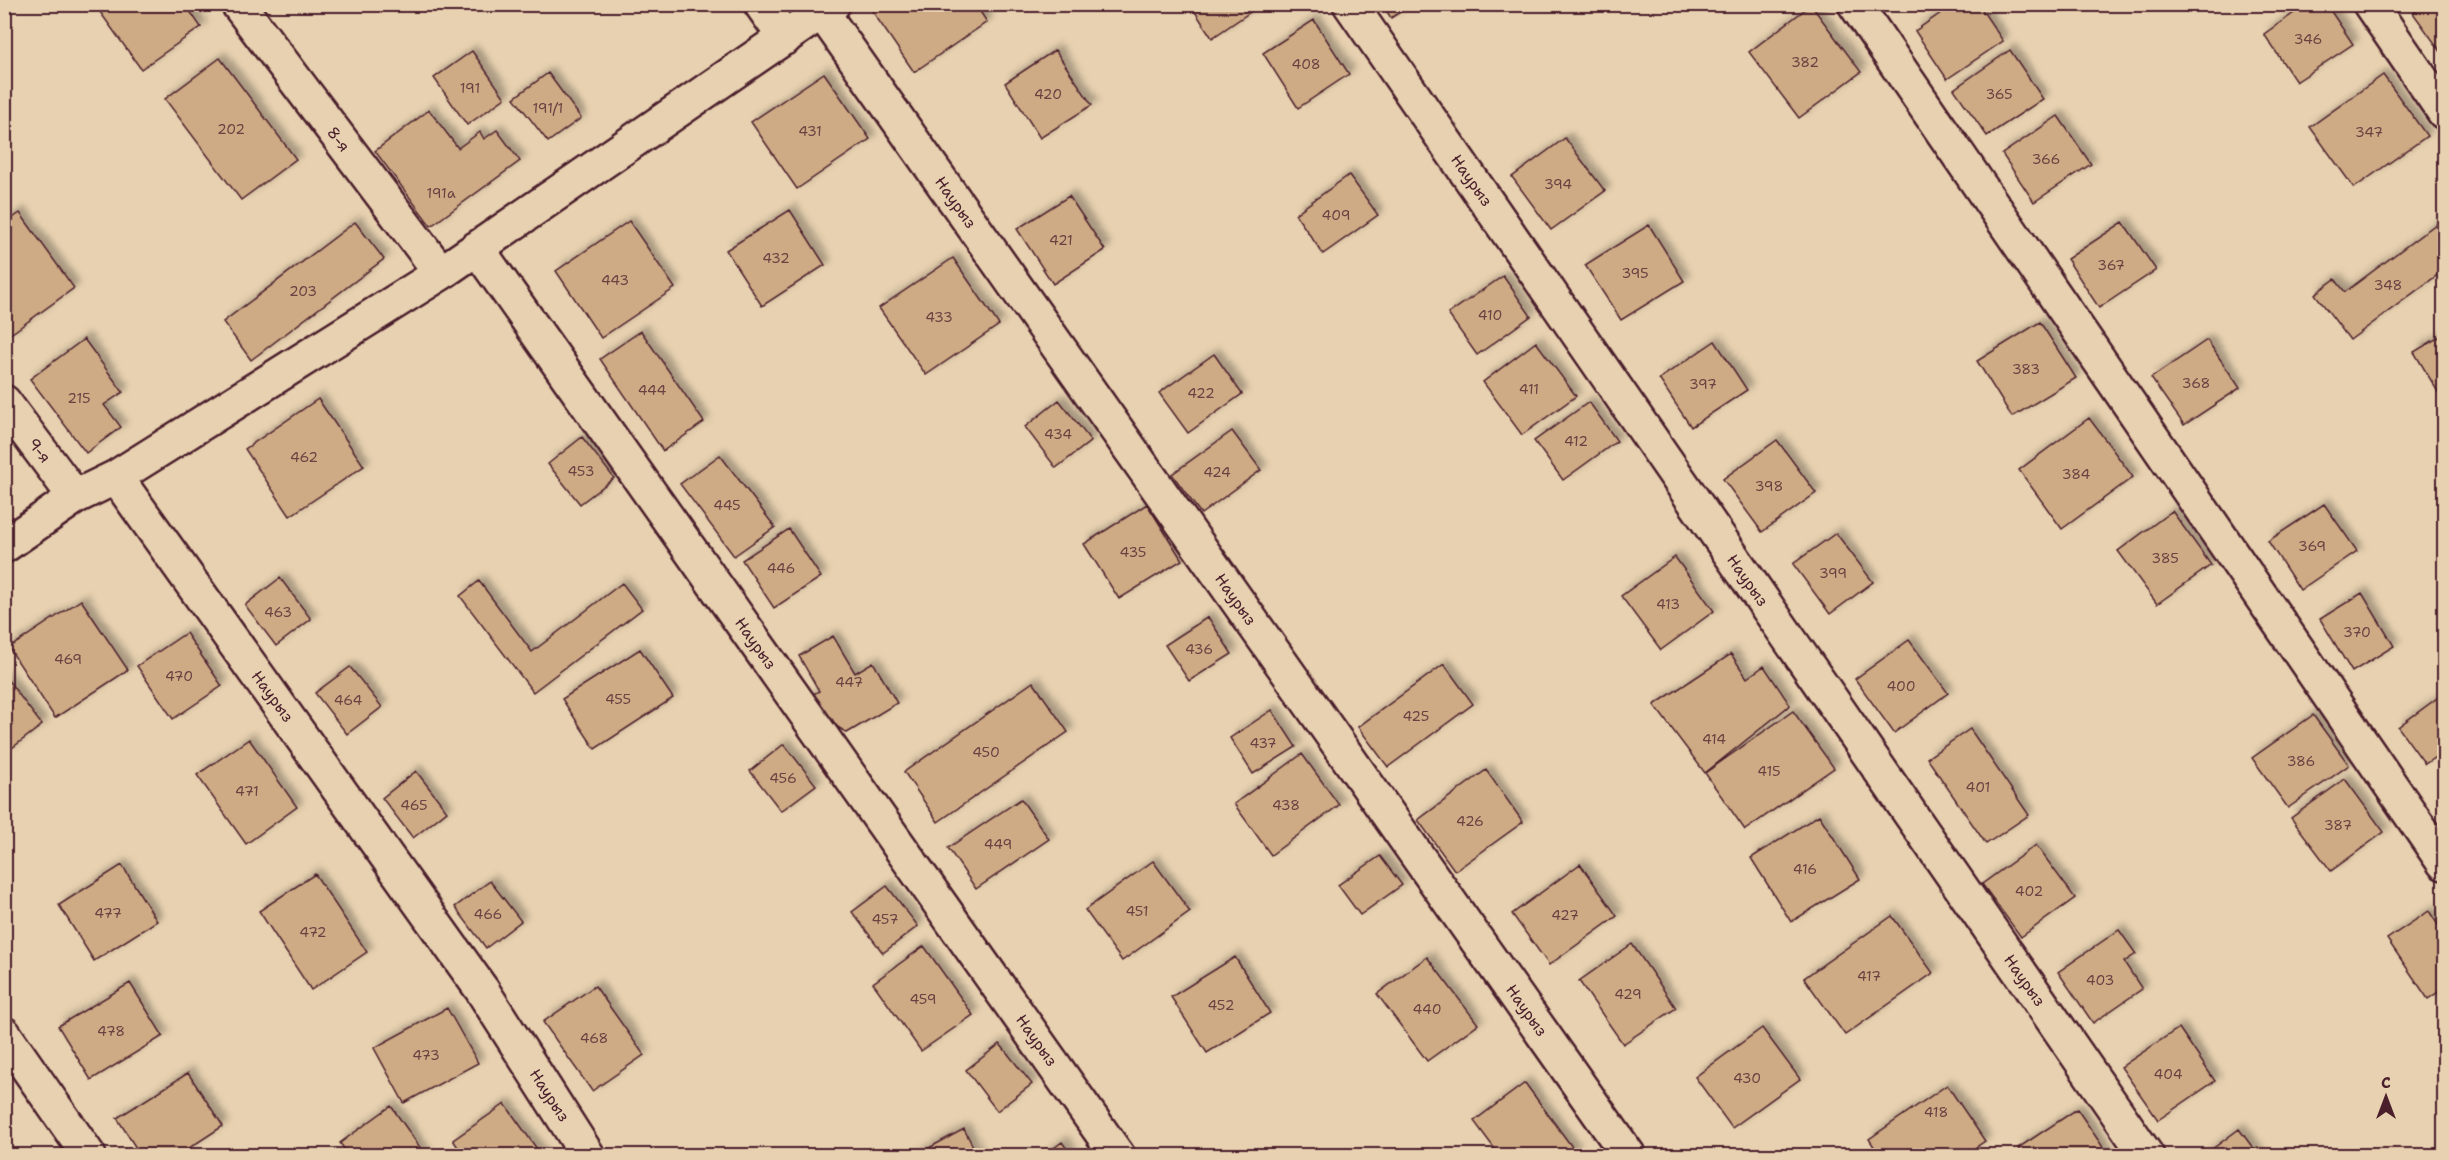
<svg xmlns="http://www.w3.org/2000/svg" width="2449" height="1160" font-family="'Shantell Sans',sans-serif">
  <defs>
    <filter id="shadow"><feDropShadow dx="5.5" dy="-5.5" stdDeviation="3" flood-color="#0004"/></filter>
  </defs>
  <rect width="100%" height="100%" fill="#e7d1b0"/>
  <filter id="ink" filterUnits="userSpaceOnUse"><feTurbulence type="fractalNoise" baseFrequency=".0167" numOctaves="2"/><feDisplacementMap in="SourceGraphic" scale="12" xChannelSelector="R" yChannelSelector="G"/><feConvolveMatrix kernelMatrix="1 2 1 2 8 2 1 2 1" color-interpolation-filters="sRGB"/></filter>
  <g filter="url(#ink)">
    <path fill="#ceab85" stroke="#4a1f2b" stroke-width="1.5" filter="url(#shadow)" d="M185 4 201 27 141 69 95 5Z
      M975 4 987 22 914 72 868 5Z
      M1190 4H1262L1212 38Z
      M1382 4H1413L1391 18Z
      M1897 4H1910L1901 11Z
      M1954 4H1978L2003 41 1947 79 1915 31Z
      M2307 4H2326L2353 44 2296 82 2264 34Z
      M2425 4H2444V56L2413 13Z
      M1811 5 1861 72 1799 118 1749 52Z
      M1314 20 1349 74 1298 108 1263 53Z
      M1055 50 1092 105 1040 138 1005 83Z
      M2010 50 2043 99 1987 136 1954 89Z
      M472 51 505 98 467 125 434 78Z
      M220 58 296 159 241 200 165 99Z
      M548 73 581 118 548 142 514 98Z
      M824 73 870 139 797 189 751 122Z
      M2383 75 2427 136 2354 188 2310 127Z
      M429 110 458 148 480 132 484 139 497 130 520 161 431 226 375 151Z
      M2058 116 2091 164 2034 202 2002 154Z
      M1565 138 1605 191 1551 230 1512 177Z
      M1349 175 1378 215 1323 254 1295 214Z
      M1069 196 1105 250 1053 284 1017 229Z
      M790 210 825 265 762 306 726 250Z
      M20 213 74 288 8 336 4 331V224Z
      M2444 218V270L2350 340 2315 294 2335 279 2345 292Z
      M629 221 675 288 601 338 556 271Z
      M355 222 384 259 251 360 223 322Z
      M2123 222 2156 270 2099 308 2067 259Z
      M1649 225 1684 281 1621 320 1585 265Z
      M953 258 999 325 926 375 879 308Z
      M1503 276 1531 316 1477 355 1448 314Z
      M2040 322 2076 378 2012 417 1977 361Z
      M641 331 704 422 663 451 600 359Z
      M2444 334V402L2414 352Z
      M84 339 123 392 104 405 121 427 86 453 30 379Z
      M2207 340 2240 388 2184 425 2151 378Z
      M1715 341 1747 390 1691 427 1659 379Z
      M1536 342 1576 396 1522 435 1483 382Z
      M1214 354 1242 394 1188 433 1159 393Z
      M318 399 364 466 290 516 245 449Z
      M1059 400 1091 441 1056 468 1025 427Z
      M1589 402 1617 441 1563 480 1534 441Z
      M2089 418 2133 477 2062 529 2019 470Z
      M1232 431 1261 470 1201 514 1172 474Z
      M582 437 614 478 580 504 548 464Z
      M1777 440 1816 493 1762 532 1723 479Z
      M720 455 775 527 734 556 680 484Z
      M1147 504 1182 560 1119 599 1084 544Z
      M2324 504 2357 551 2300 590 2268 541Z
      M2172 511 2211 565 2157 604 2118 551Z
      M789 529 821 577 774 608 742 560Z
      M1836 533 1873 582 1830 614 1793 564Z
      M1675 557 1714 611 1661 650 1621 596Z
      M280 578 311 619 276 646 245 605Z
      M479 581 532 652 622 583 642 609 533 692 460 596Z
      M2362 593 2394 646 2352 672 2320 619Z
      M81 600 128 670 55 718 9 648Z
      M1208 617 1232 654 1189 681 1165 645Z
      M186 633 222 686 173 719 137 666Z
      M833 636 855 673 873 662 897 703 847 733 819 715 808 697 819 691 799 656Z
      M1909 640 1948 693 1894 733 1855 679Z
      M640 649 673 698 595 749 562 699Z
      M1731 654 1747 678 1764 666 1790 705 1705 773 1654 705Z
      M1444 664 1473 704 1388 767 1358 727Z
      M350 667 382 707 347 734 315 693Z
      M4 675 42 725 8 751 4 747Z
      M1033 682 1068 732 938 822 904 772Z
      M2444 693V751L2425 764 2398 727Z
      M1272 710 1296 747 1253 774 1230 738Z
      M1793 711 1834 768 1745 830 1705 773Z
      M2313 715 2349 765 2288 808 2252 758Z
      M1970 729 2029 815 1986 844 1927 758Z
      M249 739 297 807 246 844 197 775Z
      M784 744 816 785 781 811 750 771Z
      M1302 754 1339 805 1271 855 1234 804Z
      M1486 770 1523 822 1455 871 1418 820Z
      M416 771 447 811 413 838 382 798Z
      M2345 779 2384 832 2331 871 2291 818Z
      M1021 799 1049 839 976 889 948 848Z
      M1819 815 1860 879 1791 922 1751 858Z
      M2036 845 2075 898 2021 937 1982 884Z
      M1380 856 1402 885 1360 915 1338 885Z
      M1153 861 1190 912 1122 961 1085 910Z
      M1580 864 1617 916 1549 965 1512 914Z
      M122 865 157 921 94 961 59 905Z
      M315 874 367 952 311 990 259 911Z
      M490 881 521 921 486 948 455 907Z
      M887 886 918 926 883 953 852 912Z
      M2429 911 2444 934V988L2428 999 2387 939Z
      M1892 916 1933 973 1845 1035 1804 978Z
      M2119 930 2136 954 2124 962 2142 989 2093 1023 2058 972Z
      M1632 944 1676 1008 1623 1044 1579 981Z
      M924 946 973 1015 921 1051 873 983Z
      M1235 957 1270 1013 1207 1053 1171 997Z
      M1427 957 1478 1024 1427 1061 1377 994Z
      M130 983 163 1036 91 1080 58 1026Z
      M595 986 644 1055 592 1091 543 1022Z
      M447 1008 478 1063 404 1103 374 1048Z
      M1762 1028 1800 1079 1732 1128 1695 1077Z
      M2179 1028 2215 1081 2158 1120 2121 1067Z
      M1000 1044 1032 1084 997 1111 966 1070Z
      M188 1073 223 1126 177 1156H141L117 1118Z
      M1525 1083 1575 1151 1569 1156H1500L1474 1121Z
      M1947 1085 1985 1141 1963 1156H1880L1869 1139Z
      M505 1104 542 1156H464L453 1140Z
      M391 1106 426 1156H349L340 1143Z
      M2077 1109 2109 1156H2024L2018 1148Z
      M964 1129 978 1156H914Z
      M2239 1129 2259 1156H2203Z
      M1062 1142 1072 1156H1043Z"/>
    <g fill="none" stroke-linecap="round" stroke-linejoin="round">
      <g stroke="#4a1f2b" stroke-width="38">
        <path id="minor" d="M238 4 441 273
          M761 4 785 38
          M1350 4 2147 1156
          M1855 4 2444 863
          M2370 4 2444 112
          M822 12 1629 1156
          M477 248 1118 1156
          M4 402 75 497
          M116 477 482 990 588 1156
          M4 546 75 497 116 477 441 273 833 4
          M4 1034 89 1156"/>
      </g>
      <use href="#minor" stroke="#e7d1b0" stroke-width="33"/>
    </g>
  </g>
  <g text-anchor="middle" stroke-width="4.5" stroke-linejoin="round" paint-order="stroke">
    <g font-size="14" fill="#6b4242">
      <text x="2308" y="44">346</text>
      <text x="1805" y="67">382</text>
      <text x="1306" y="69">408</text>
      <text x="470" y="93">191</text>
      <text x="1048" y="99">420</text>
      <text x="1999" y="99">365</text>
      <text x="548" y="113">191/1</text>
      <text x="231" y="134">202</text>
      <text x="810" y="136">431</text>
      <text x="2369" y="137">347</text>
      <text x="2046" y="164">366</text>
      <text x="1558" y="189">394</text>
      <text x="441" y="198">191а</text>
      <text x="1336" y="220">409</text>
      <text x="1061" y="245">421</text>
      <text x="776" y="263">432</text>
      <text x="2111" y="270">367</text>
      <text x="1635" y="278">395</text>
      <text x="615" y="285">443</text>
      <text x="2388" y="290">348</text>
      <text x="303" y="296">203</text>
      <text x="1490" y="320">410</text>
      <text x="939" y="322">433</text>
      <text x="2026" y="374">383</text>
      <text x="2196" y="388">368</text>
      <text x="1703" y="389">397</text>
      <text x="1529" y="394">411</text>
      <text x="652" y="395">444</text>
      <text x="1201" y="398">422</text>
      <text x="79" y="403">215</text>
      <text x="1058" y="439">434</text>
      <text x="1576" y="446">412</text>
      <text x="304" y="462">462</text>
      <text x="581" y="476">453</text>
      <text x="1217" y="477">424</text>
      <text x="2076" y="479">384</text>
      <text x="1769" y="491">398</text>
      <text x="727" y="510">445</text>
      <text x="2312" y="551">369</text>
      <text x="1133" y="557">435</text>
      <text x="2165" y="563">385</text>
      <text x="781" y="573">446</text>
      <text x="1833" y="578">399</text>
      <text x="1668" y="609">413</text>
      <text x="278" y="617">463</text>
      <text x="2357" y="637">370</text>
      <text x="1199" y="654">436</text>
      <text x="68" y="664">469</text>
      <text x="179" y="681">470</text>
      <text x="849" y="687">447</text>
      <text x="1901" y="691">400</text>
      <text x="618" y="704">455</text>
      <text x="348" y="705">464</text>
      <text x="1416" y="721">425</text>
      <text x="1714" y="744">414</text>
      <text x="1263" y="748">437</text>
      <text x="986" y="757">450</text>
      <text x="2301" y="766">386</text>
      <text x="1769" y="776">415</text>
      <text x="783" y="783">456</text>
      <text x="1978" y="792">401</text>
      <text x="247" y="796">471</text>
      <text x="414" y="810">465</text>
      <text x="1286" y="810">438</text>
      <text x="1470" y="826">426</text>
      <text x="2338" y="830">387</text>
      <text x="998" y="849">449</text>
      <text x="1805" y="874">416</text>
      <text x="2029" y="896">402</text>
      <text x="1137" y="916">451</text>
      <text x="108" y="918">477</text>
      <text x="488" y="919">466</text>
      <text x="1565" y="920">427</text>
      <text x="885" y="924">457</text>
      <text x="313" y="937">472</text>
      <text x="1869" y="981">417</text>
      <text x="2100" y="985">403</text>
      <text x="1628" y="999">429</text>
      <text x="923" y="1004">459</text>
      <text x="1221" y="1010">452</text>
      <text x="1427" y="1014">440</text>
      <text x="111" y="1036">478</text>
      <text x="594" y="1043">468</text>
      <text x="426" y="1060">473</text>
      <text x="2168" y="1079">404</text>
      <text x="1747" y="1083">430</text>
      <text x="1936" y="1117">418</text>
    </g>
    <g font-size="16" fill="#4a1f2b" stroke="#e7d1b0">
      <text transform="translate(339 139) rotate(53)" y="6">8-я</text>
      <text transform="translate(1472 180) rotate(55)" y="6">Наурыз</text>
      <text transform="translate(956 202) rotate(55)" y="6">Наурыз</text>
      <text transform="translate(40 450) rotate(53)" y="6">9-я</text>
      <text transform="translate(1748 580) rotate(55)" y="6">Наурыз</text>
      <text transform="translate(1236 599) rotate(55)" y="6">Наурыз</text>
      <text transform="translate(756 643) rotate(55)" y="6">Наурыз</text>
      <text transform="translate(273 696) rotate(54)" y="6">Наурыз</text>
      <text transform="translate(2025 980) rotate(55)" y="6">Наурыз</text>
      <text transform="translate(1527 1010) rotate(55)" y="6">Наурыз</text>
      <text transform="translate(1037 1040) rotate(55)" y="6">Наурыз</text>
      <text transform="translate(550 1095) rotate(57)" y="6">Наурыз</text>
    </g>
  </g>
  <rect width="2449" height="1160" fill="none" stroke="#e7d1b0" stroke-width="24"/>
  <rect x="12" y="12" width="2425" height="1136" fill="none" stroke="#4a1f2b" stroke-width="2" filter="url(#ink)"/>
  <g transform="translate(2386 1097)" stroke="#e7d1b0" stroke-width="4.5" paint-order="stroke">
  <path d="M0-4.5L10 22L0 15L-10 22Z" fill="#4a1f2b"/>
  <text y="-9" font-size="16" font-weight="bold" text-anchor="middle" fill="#4a1f2b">С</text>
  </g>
</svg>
